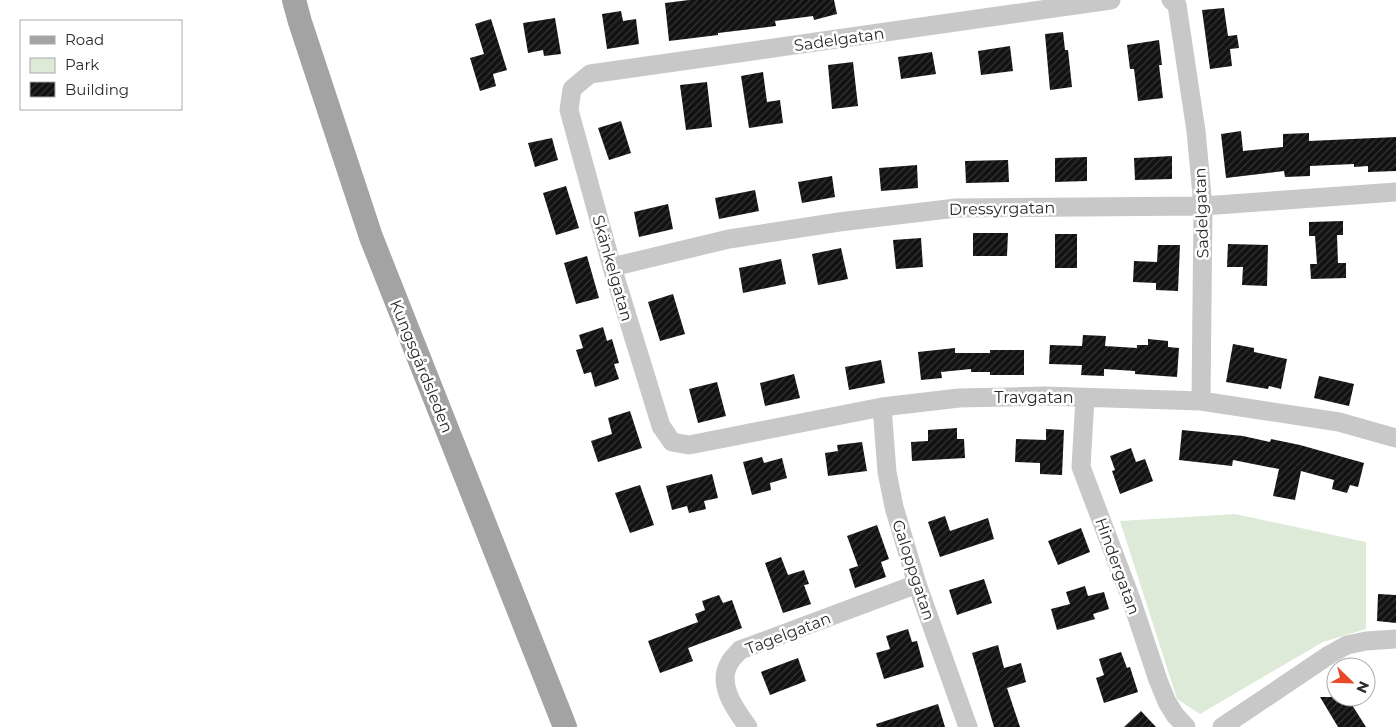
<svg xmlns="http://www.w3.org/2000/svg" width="1396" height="727" font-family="Montserrat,sans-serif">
  <defs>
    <pattern id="building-hatch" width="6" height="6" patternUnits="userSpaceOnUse" patternTransform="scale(1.25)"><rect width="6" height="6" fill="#121212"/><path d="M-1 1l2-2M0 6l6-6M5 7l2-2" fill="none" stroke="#353535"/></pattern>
  </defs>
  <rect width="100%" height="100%" fill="#fff"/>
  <path fill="#ddead8" d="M1235 514 1366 542V629L1323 642 1200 714 1177 699 1120 521Z"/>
  <path fill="url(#building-hatch)" d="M689 0H834L837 14 814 20 813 16 775 21 776 26 718 33V35L669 41 665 3Z
    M1224 8 1228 36 1237 35 1239 48 1230 49 1232 66 1210 69 1202 10Z
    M621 11 623 21 636 19 639 44 607 49 602 14Z
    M555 18 561 54 544 56 543 50 528 53 523 23Z
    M491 19 507 70 493 74 496 86 480 91 470 58 484 54 475 24Z
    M1063 32 1065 50H1068L1072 87 1050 90 1045 34Z
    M1159 40 1162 65H1159L1163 98 1138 101 1134 69H1130L1127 45Z
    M1010 46 1013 71 981 75 978 51Z
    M932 52 936 74 901 79 898 57Z
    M853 62 858 106 832 109 828 65Z
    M763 72 767 102 780 100 783 123 749 128 741 76Z
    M707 82 712 127 686 130 680 85Z
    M621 121 631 153 609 160 598 128Z
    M1241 131 1243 151 1283 147V134L1309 133V141L1396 137V171L1368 172V166L1354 167V164L1310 166V176L1285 177 1284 171 1226 178 1221 134Z
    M552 138 558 160 535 167 528 143Z
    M1172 156V179L1135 180 1134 158Z
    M1087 157V181L1055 182V158Z
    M1008 160 1009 182 966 183 965 161Z
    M917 165 918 188 881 191 879 168Z
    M832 176 835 197 802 203 798 182Z
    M566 186 579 228 556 235 543 193Z
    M755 190 759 211 719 219 715 198Z
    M668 204 673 229 639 237 634 212Z
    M1343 221V235H1337L1338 263H1346V278L1311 279 1310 264H1317L1315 236H1309V222Z
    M973 233H1008L1007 256H973Z
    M1055 234H1077V268H1055Z
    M921 238 923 267 896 269 893 240Z
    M1228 244 1268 245 1267 286 1242 285 1243 267H1227Z
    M1158 245H1180L1178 291 1156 290V283L1133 282 1134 261 1157 262Z
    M841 248 848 279 818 285 812 254Z
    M587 256 599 298 576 304 564 263Z
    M781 259 786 284 743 293 739 268Z
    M673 294 685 334 660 341 648 302Z
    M603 327 607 341 612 339 619 363 614 364 619 379 595 387 591 372 584 374 576 350 583 348 579 335Z
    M1083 335 1106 336 1105 346 1137 348V345H1148V339L1168 341V347L1179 348 1177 377 1135 374V371L1104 369V376L1081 375 1082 365 1049 364 1050 345 1082 346Z
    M1233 344 1254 348V352L1287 359 1281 389 1269 386 1268 389 1226 382Z
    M955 348V353H990V350H1024V375H990V372H971V369L941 372 942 378 921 380 918 352Z
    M881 360 885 383 849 390 845 367Z
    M794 374 800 398 765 406 760 383Z
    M1319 376 1354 384 1349 406 1314 398Z
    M717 382 726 416 698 423 689 389Z
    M630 411 642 448 598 462 591 441 612 434 608 418Z
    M957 428V439H964L965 458 912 461 911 442 928 441V430Z
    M1046 429 1064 430 1062 475 1040 474V463L1015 462 1016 439 1046 440Z
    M1182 430 1243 436 1270 442 1271 439 1300 445 1364 463 1358 487 1350 485 1347 493 1332 489 1334 480 1301 471 1295 500 1273 496 1279 469 1233 460 1232 466 1179 460Z
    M862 442 867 471 828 476 825 453 838 451 837 445Z
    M1131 448 1136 462 1145 459 1153 481 1120 494 1112 471 1115 470 1110 456Z
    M762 457 764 463 782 458 787 478 770 483 771 490 752 495 743 462Z
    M712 474 718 498 704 501 706 509 689 513 687 506 672 510 666 486Z
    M640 485 654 525 630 533 615 493Z
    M945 516 950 531 988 518 994 539 940 557 928 522Z
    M877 525 889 559 881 562 886 577 855 588 849 569 858 566 847 536Z
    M1081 528 1090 552 1058 565 1048 541Z
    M781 557 788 575 804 570 809 584 804 585 811 604 783 613 765 563Z
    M984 579 992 603 957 615 949 590Z
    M1085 586 1088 596 1104 592 1109 609 1093 614 1095 619 1057 630 1051 609 1070 604 1066 592Z
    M1378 594 1396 595V623L1377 621Z
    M719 595 723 603 732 600 742 628 688 648 693 661 660 673 648 641 698 622 695 614 705 610 702 601Z
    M908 629 912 642 917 641 924 667 884 679 876 653 890 649 886 636Z
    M998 645 1004 668 1021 663 1026 682 1007 688 1020 727H994L972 653Z
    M1121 652 1127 668 1130 667 1138 692 1104 703 1096 678 1104 675 1099 659Z
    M798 658 806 681 770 695 761 672Z
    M1320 697H1347L1366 727H1338Z
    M938 704 945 727H877L876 724Z
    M1141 711 1156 727H1124Z"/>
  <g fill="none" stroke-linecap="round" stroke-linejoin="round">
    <path stroke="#c8c8c8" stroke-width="19" d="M1111 0 590 74 572 89 569 110 612 267 661 426 672 442 689 445 882 407 959 398 1045 396 1201 401 1339 422 1396 438
      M1171 0 1177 5 1196 131 1203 206 1201 401
      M612 267 729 239 839 222 956 208 1203 206 1396 192
      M1085 398 1081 467 1131 599 1158 680 1167 702 1175 715 1186 727
      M882 407 887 472 894 507 917 584 968 727
      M748 727C735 709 716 684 730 662 732 658 737 654 740 650L917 584
      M1222 727 1329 655 1347 645 1366 641 1396 639"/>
    <path stroke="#a3a3a3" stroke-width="24" d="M294 0 300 22 371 237 565 727"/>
  </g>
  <g text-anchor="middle" stroke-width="5" stroke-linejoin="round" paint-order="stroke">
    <g font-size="16" fill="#2b2b2b" stroke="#fff">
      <text transform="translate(839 39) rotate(-8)" y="6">Sadelgatan</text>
      <text transform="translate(1002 208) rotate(-1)" y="6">Dressyrgatan</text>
      <text transform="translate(1201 213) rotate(-92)" y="6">Sadelgatan</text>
      <text transform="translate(613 268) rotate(74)" y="6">Skänkelgatan</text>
      <text transform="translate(422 366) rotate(68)" y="6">Kungsgårdsleden</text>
      <text x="1034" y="403">Travgatan</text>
      <text transform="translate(1118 566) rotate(70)" y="6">Hindergatan</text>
      <text transform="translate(914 570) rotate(72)" y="6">Galoppgatan</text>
      <text transform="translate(788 633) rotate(-21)" y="6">Tagelgatan</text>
    </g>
  </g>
  <rect x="20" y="20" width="162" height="90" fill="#ffffff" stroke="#aaaaaa"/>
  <rect x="30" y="36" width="25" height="8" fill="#a3a3a3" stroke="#aaaaaa"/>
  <text x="65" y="45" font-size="15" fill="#2b2b2b">Road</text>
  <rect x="30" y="58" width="25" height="15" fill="#ddead8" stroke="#aaaaaa"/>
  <text x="65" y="70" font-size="15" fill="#2b2b2b">Park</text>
  <rect x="30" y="82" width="25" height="15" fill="url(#building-hatch)" stroke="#aaaaaa"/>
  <text x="65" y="95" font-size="15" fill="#2b2b2b">Building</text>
  <g transform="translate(1351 682) rotate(113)"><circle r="24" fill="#ffffff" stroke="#aaaaaa"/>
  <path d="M0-4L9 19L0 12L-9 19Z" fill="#e64a2a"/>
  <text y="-8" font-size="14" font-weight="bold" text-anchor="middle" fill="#2b2b2b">N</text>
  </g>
</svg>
